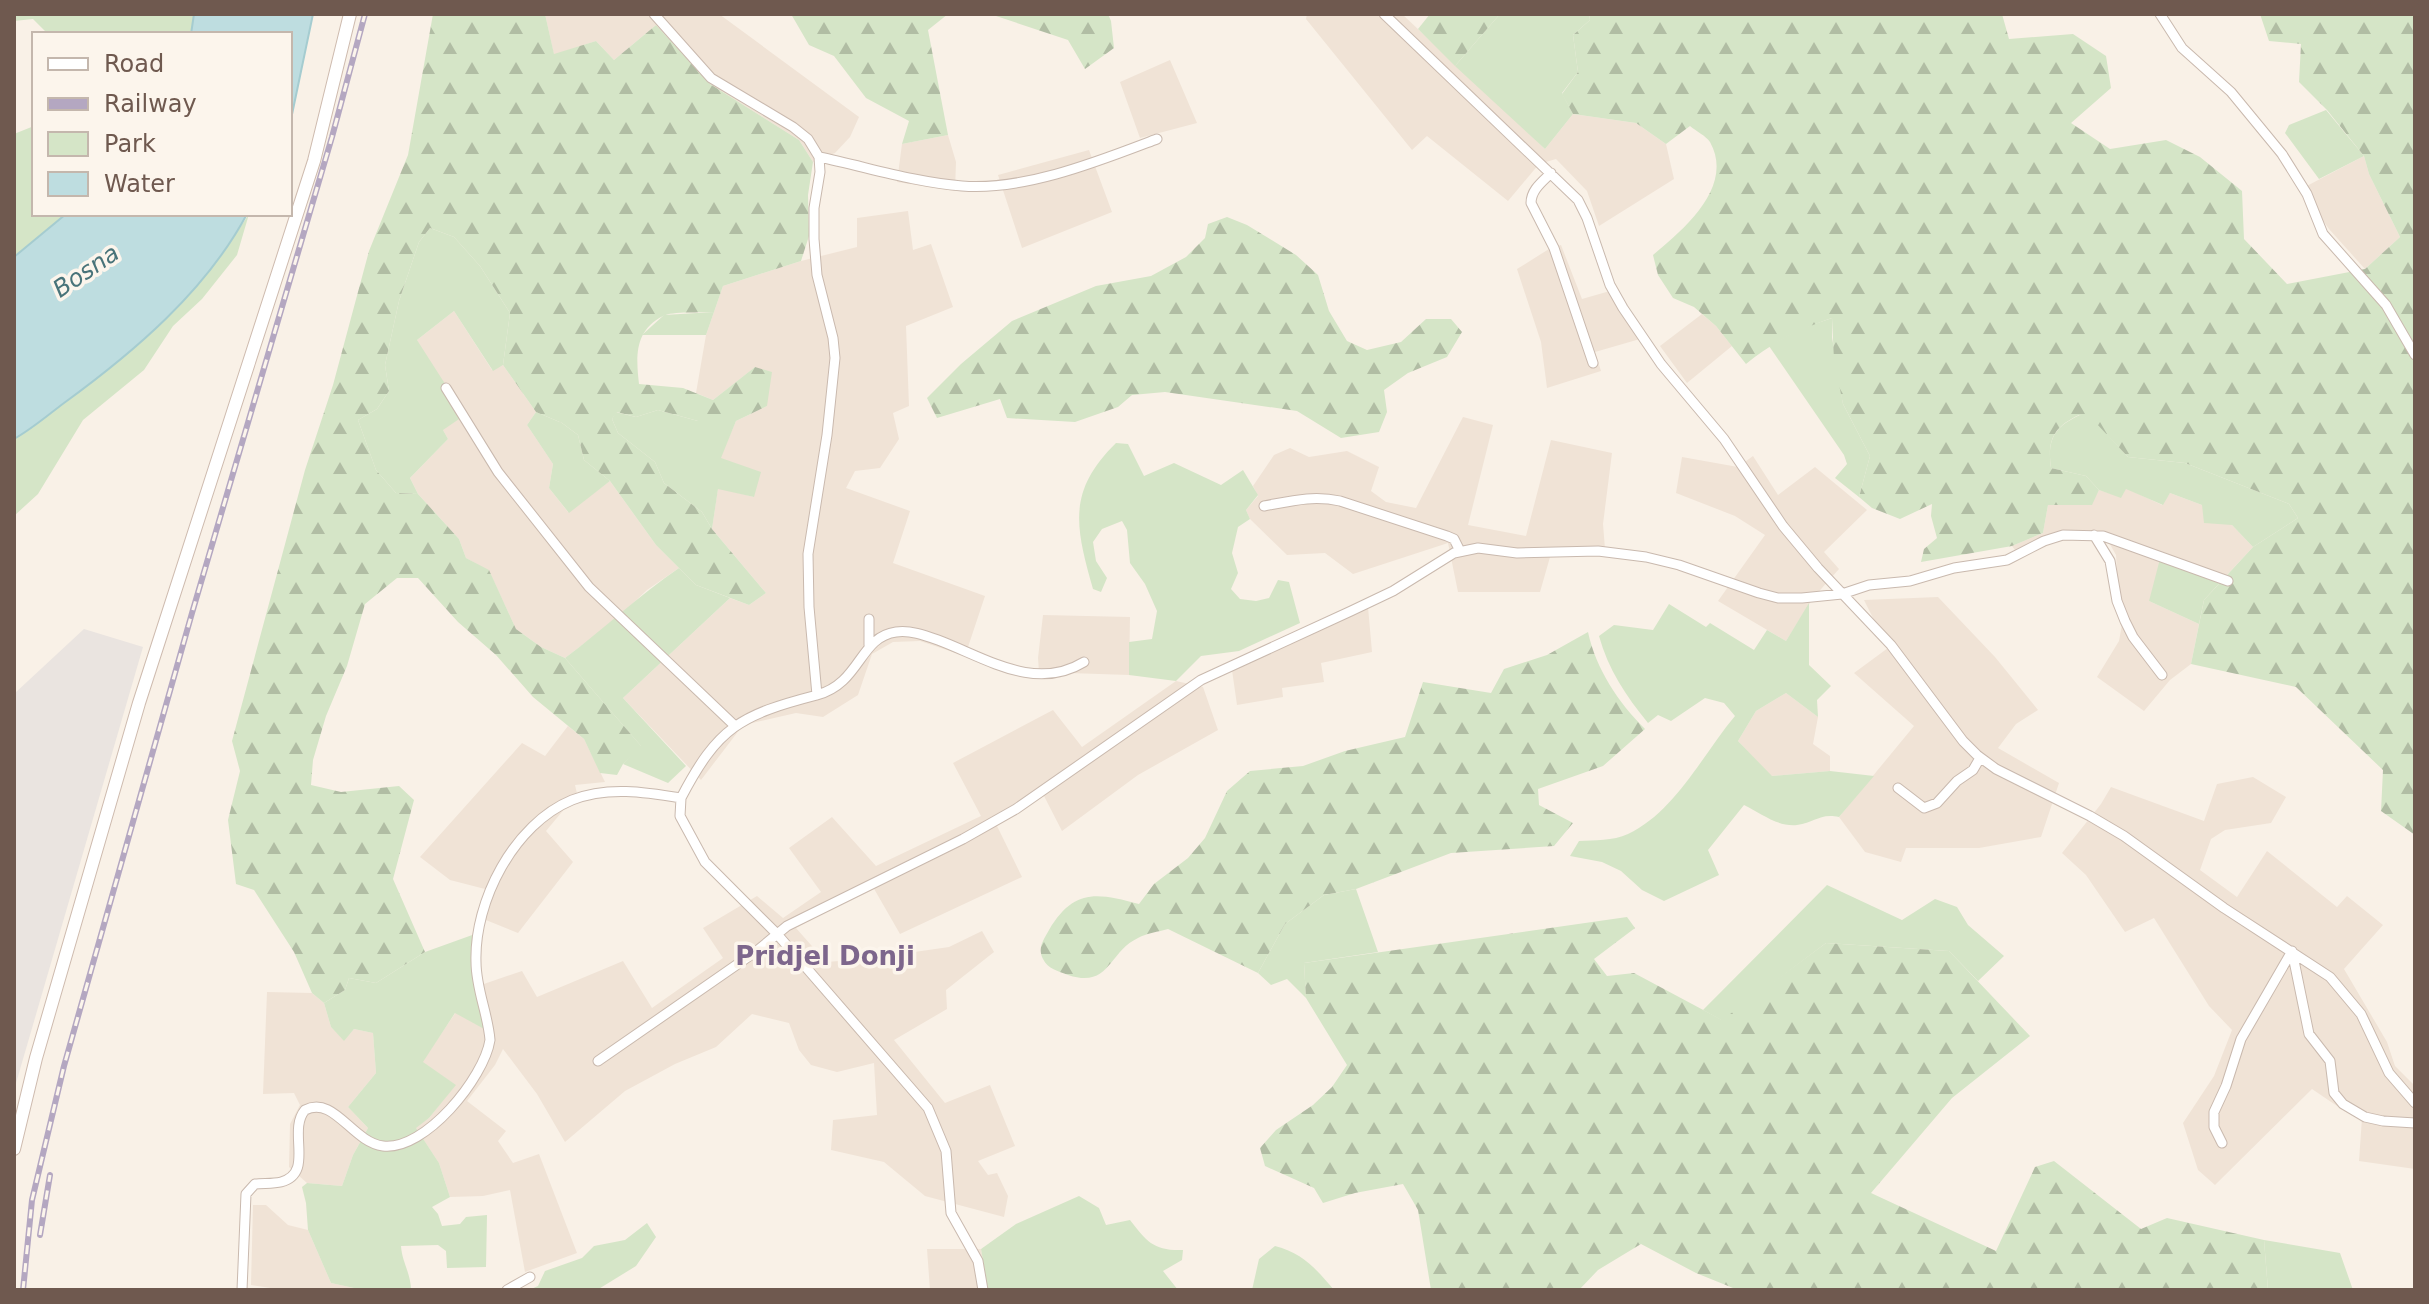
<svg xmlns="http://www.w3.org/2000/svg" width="2429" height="1304" font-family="'DejaVu Sans',sans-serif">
  <defs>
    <pattern id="forest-firs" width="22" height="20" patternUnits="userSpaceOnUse" patternTransform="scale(2)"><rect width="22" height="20" fill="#d5e5c7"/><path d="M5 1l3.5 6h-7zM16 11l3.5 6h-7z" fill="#b1bda4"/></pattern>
  </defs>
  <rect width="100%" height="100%" fill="#f9f1e7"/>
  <path fill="#f0e3d6" d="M545 14H719L859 117 850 137 835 153 813 162 799 140 710 84 656 25 614 60 596 41 554 55Z
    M1307 14H1402L1545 149 1573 114 1636 123 1666 144 1674 179 1599 226 1587 191 1556 159 1539 164 1508 201 1427 136 1412 150 1306 19Z
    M1170 60 1197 123 1140 138 1120 82Z
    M948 135 956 162 955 191 897 182 902 144Z
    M1089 150 1112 212 1022 248 998 175Z
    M2364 156 2369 174 2400 237 2365 269 2329 229 2301 189Z
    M908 211 913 250 931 244 953 307 906 326 909 406 893 413 899 439 880 468 855 471 846 488 910 511 893 563 985 596 965 656 920 641 893 642 872 654 858 695 823 717 796 713 752 723 740 729 701 780 623 698 730 598 749 605 766 593 712 529 718 488 754 497 720 458 736 421 767 406 754 368 713 400 696 393 706 335 723 286 801 261 857 247V218Z
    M1561 245 1582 299 1610 291 1640 339 1595 352 1601 371 1547 388 1541 342 1517 269 1549 249Z
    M454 311 492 370 503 365 536 412 527 425 553 464 549 488 568 512 610 481 656 545 679 568 647 590 614 621 565 658 541 647 516 629 489 571 466 558 459 539 418 494 410 478 448 439 443 430 417 340Z
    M1702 314 1716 326 1732 346 1687 383 1660 346Z
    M1463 417 1493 425 1468 525 1526 536 1551 440 1612 453 1603 524 1605 549 1552 550 1540 592H1458L1448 543 1353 574 1325 553 1287 555 1250 519 1246 510 1258 496 1253 486 1274 455 1290 448 1309 457 1347 451 1379 467 1371 491 1386 502 1416 508Z
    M1753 456 1778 495 1815 467 1867 510 1824 552 1839 569 1813 598 1786 641 1718 601 1765 535 1735 516 1676 493 1682 457 1738 467Z
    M2126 488 2162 505 2170 493 2202 505 2232 525 2253 547 2226 576 2149 601 2199 624 2191 664 2170 680 2144 711 2097 677 2119 641 2123 619 2112 576 2117 571 2116 555 2107 539 2095 531 2075 530 2018 554 2012 546 2043 533 2048 505H2091L2099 490 2121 497Z
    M1938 597 1995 657 2038 710 2016 724 1998 748 2059 783 2041 837 1979 848H1906L1901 862 1865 852 1839 817 1914 726 1854 673 1888 648 1864 600Z
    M1368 607 1372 652 1321 663 1324 682 1282 688 1283 697 1237 705 1232 670Z
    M1043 615 1130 617 1129 675 1039 672 1038 658Z
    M1176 681 1203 687 1218 730 1138 775 1062 831 1044 796 997 826 1022 877 900 934 873 887 796 928 826 962 866 959 949 947 982 931 994 952 946 990 947 1009 894 1040 945 1103 990 1085 1015 1146 978 1161 988 1175 997 1173 1008 1196 1004 1217 925 1196 884 1162 831 1150 833 1120 877 1115 874 1063 837 1072 811 1065 799 1050 789 1023 752 1014 716 1047 675 1064 625 1091 565 1142 537 1094 503 1049 495 1065 467 1101 506 1131 498 1141 513 1163 539 1154 577 1253 525 1272 510 1190 483 1196 450 1197 439 1163 415 1127 429 1118 455 1085 422 1062 456 1012 485 1029 478 986 522 971 537 997 623 961 652 1008 723 958 703 928 757 896 783 918 821 892 789 848 832 817 876 866 981 816 953 763 1053 710 1082 747Z
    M1786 693 1818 717 1813 744 1830 756V771L1771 776 1738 741 1756 711Z
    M568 726 584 739 605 782 575 785 579 802 566 807 546 831 573 862 518 933 476 916 485 889 450 880 420 857 522 743 545 756Z
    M2253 777 2286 797 2271 823 2225 830 2211 839 2200 870 2237 897 2267 851 2337 907 2347 896 2383 925 2344 969 2387 1042 2395 1066 2415 1086V1169L2359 1161 2362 1118 2340 1108 2312 1089 2215 1185 2198 1170 2183 1123 2214 1076 2232 1030 2209 1006 2154 918 2125 932 2086 875 2062 853 2101 804 2111 787 2204 821 2217 784Z
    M267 992 312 993 324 1003 331 1027 344 1040 354 1029 373 1033 376 1073 348 1107 368 1128 353 1155 342 1186 307 1183 289 1167 290 1124 300 1105 294 1093 263 1094Z
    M253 1205H266L288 1225 308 1230 331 1283 363 1290H284L251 1285Z
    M927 1249H981L988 1290H930Z"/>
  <path fill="#eae4e0" d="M84 629 143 647 14 1090V694Z"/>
  <path fill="#d5e5c7" d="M14 14H194L191 34H48L33 19 14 21Z
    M1500 14H1589L1590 20 1573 35 1578 72 1562 93 1573 114 1545 149 1455 66Z
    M2326 110 2364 156 2319 179 2285 133 2289 125Z
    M34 126V214H66L14 257V134Z
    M249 214 237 255 202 299 173 326 144 370 83 420 38 494 14 516V439L87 386 142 340 187 297 224 252Z
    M430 228 454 237 480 266 510 313 503 365 493 371 454 311 417 340 465 415 443 430 448 439 410 478 418 494 396 493 376 470 358 420 377 409 389 391 385 365 399 301 419 242Z
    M714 312 706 335H642L664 315Z
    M1832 318V337L1843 404 1870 456 1859 497 1835 478 1847 464 1844 455 1769 346 1800 329Z
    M658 410 698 421H736L721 458 761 472 754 497 718 489 712 529 702 512 664 483 655 462 618 433 612 419 616 412 636 417Z
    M536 412 562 423 578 435 584 460 610 481 569 513 549 488 553 464 527 425Z
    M2080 415 2095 421 2128 457 2185 463 2289 504 2298 518 2253 547 2232 525 2204 523 2202 505 2170 493 2163 505 2126 489 2121 498 2099 490 2086 476 2051 468C2047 439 2054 427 2080 415Z
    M1116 443 1128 444 1144 476 1174 463 1221 485 1243 470 1258 495 1246 510 1250 519 1238 527 1232 553 1238 573 1231 589 1240 599 1256 601 1269 598 1278 580 1289 582 1300 623 1239 651 1201 656 1176 681 1129 675V642L1152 639 1157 611 1145 584 1130 563 1127 530 1122 521 1102 529 1093 542 1096 561 1107 578 1101 592 1093 589C1076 528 1066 492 1116 443Z
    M2161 555 2226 576 2204 600 2199 624 2149 601Z
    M679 568 696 585 730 598 623 698 686 766 668 783 623 764 641 746 565 658C604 629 639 595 679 568Z
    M1809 603V665L1831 686 1817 700 1818 717 1786 693 1756 711 1738 741 1772 776 1830 771 1874 776 1839 817C1819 813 1815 823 1797 825 1777 827 1761 813 1744 805L1708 850 1719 875 1664 901 1642 890 1621 871 1602 862 1570 856 1579 841C1594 840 1613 841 1628 834 1675 812 1703 754 1735 716L1724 703 1705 698 1671 721 1658 715 1648 723C1626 696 1608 669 1599 636L1614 625 1653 630 1669 604 1706 627 1710 623 1754 650 1767 630 1786 641Z
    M1827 885 1902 920 1935 899 1957 907 1968 925 2004 956 1978 981 1949 951 1826 943 1723 1021 1703 1010Z
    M1356 889 1378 952 1304 963 1306 998 1287 979 1271 985 1258 973 1285 924 1324 895Z
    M475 934 486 1030 455 1013 423 1062 456 1085 429 1118 416 1128 439 1163 450 1197 432 1207 438 1214 442 1226 460 1224 466 1217 487 1215 486 1267 447 1268 446 1251 438 1245 401 1246C402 1262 411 1274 411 1290H363L331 1283 308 1230 306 1203 302 1187 307 1183 342 1186 353 1155 368 1128 348 1107 376 1073 373 1033 354 1029 344 1041 331 1027 324 1003 345 990 349 978 376 983 425 952Z
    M1079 1196 1099 1208 1106 1225 1130 1220C1147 1242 1154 1251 1183 1250L1182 1260 1163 1271 1178 1290H988L981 1249 1016 1224Z
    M647 1223 656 1237 636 1266 597 1290H529L538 1286 545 1271 582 1258 594 1246 625 1240Z
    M2264 1240 2340 1253 2353 1290H2268Z
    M1275 1246C1303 1253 1316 1269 1334 1290H1252L1259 1259Z"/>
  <path fill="url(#forest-firs)" d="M433 14H545L554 54 596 41 614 60 656 25 710 84 799 140 813 162 808 195 809 236 801 261 723 286 714 312C702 313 672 311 663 316 634 331 636 357 639 384L683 388 713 400 755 367 772 372 767 406 736 421H698L658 410 636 417 617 412 612 419 618 433 655 462 664 483 702 512 712 529 766 593 749 605 696 585 656 545 610 481 584 460 578 435 562 423 536 412 503 365 510 313 480 266 454 237 430 228 419 242 399 301 385 365 389 391 377 409 358 420 376 470 396 493 418 494 459 539 466 558 489 570 516 629 541 647 565 658 642 747 623 764 617 775 600 773 584 739 533 697 496 655 458 622 418 578H397L365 604 347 666 326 716 313 760 311 785 341 792 399 786 414 800 393 879 425 952 376 983 349 978 345 990 324 1003 312 993 294 952 254 890 236 884 228 820 240 771 232 741 305 470 333 385 369 251 408 155Z
    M791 14H948L928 30 948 135 902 144 909 121 866 98 834 56 809 45Z
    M990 14H1108L1111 21 1114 48 1085 69 1068 40Z
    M1430 14H1500L1455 66 1418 29Z
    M1589 14H2002L2009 39 2073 34 2106 56 2111 88 2071 123 2110 149 2166 140 2200 157 2242 191 2244 239 2287 284 2365 269 2400 237 2369 174 2364 156 2327 110 2299 82 2301 44 2269 41 2260 14H2415V835L2381 811 2383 770 2296 687 2191 664 2204 600 2253 547 2298 518 2289 504 2185 463 2128 457 2095 422 2079 415C2054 427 2047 439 2051 468L2086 476 2099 490 2092 505H2048L2043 533 2012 546 1921 562 1924 549 1937 538 1931 516 1932 504 1900 519 1872 508 1859 497 1870 456 1843 404 1834 360 1832 318C1799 329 1773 342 1746 364L1716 326 1694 307 1673 298 1658 275 1653 255C1683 230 1735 187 1710 142 1706 136 1696 131 1690 126L1666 144 1636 123 1573 114 1562 94 1578 72 1573 35 1590 20Z
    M1227 217 1247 225 1296 255 1318 275 1329 311 1347 341 1367 350 1401 342 1426 319H1451L1462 332 1447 357 1408 373 1384 390 1387 412 1379 432 1341 438 1297 411 1165 392 1132 395 1118 407 1075 422 1007 418 1000 399 937 418 927 398 961 364 1012 321 1096 286 1151 276 1186 257 1205 238 1208 224Z
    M1588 632C1596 669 1618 702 1645 729L1603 766 1538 789 1539 805 1573 823 1554 846 1451 853 1356 889 1324 895 1285 924 1258 973 1168 929C1158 932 1147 933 1138 938 1108 952 1110 989 1068 975 1058 971 1048 969 1043 959 1037 948 1044 939 1049 930 1074 888 1097 893 1139 904L1154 884 1188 858 1205 838 1227 791 1250 771 1303 766 1345 751 1405 737 1423 682 1491 693 1504 669 1547 655Z
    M1627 917 1635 928 1594 959 1607 976 1634 973 1722 1020 1826 943 1949 951 2030 1036 1952 1098 1871 1193 1996 1251 2035 1167 2054 1161 2141 1229 2167 1218 2264 1240 2268 1290H1738L1696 1273 1641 1244 1598 1270 1579 1290H1431L1418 1210 1403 1184 1355 1193 1323 1203 1314 1188 1265 1166 1260 1148 1276 1130 1313 1105 1332 1087 1347 1065 1306 998 1304 963Z"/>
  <path fill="#bedde0" stroke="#a5ccd0" stroke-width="2" d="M194 14H313L290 124V34H191Z
    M66 214H247C206 291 134 352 64 403 48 415 32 429 14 439V257Z"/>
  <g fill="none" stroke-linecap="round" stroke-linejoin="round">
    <g stroke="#c9b9ae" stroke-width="11">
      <path id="minor" d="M1384 14 1578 200 1587 218 1610 285 1623 308 1661 364 1724 439 1783 526 1818 568 1891 645 1963 741 1977 755 1996 769 2090 816 2124 836 2224 908 2330 977 2361 1014 2389 1073 2415 1103
        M2160 14 2182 48 2231 92 2282 154 2307 194 2323 234 2386 305 2415 355
        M819 157C867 167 913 182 962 186 1025 191 1099 161 1157 139
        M1551 173C1542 182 1531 190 1531 203L1554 248 1593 363
        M446 388 498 472 589 587 734 725
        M1264 506C1291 501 1313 495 1340 501L1447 536 1454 539 1460 551
        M2094 535 2110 561 2117 601 2125 621 2133 637 2162 675
        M869 619V645
        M817 695C861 683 859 637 896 632 910 630 924 635 938 640 986 658 1035 692 1084 662
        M1898 788 1924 808 1937 803 1957 781 1973 770 1980 758
        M681 798 680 816 705 862 777 934 928 1108 946 1151 951 1213 978 1261 983 1290
        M2292 951 2309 1034 2330 1061 2334 1093 2343 1104 2365 1117 2383 1121 2415 1123
        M598 1061 758 950 787 926 963 839 1016 809 1201 680 1351 611 1393 591 1454 553 1478 548 1517 553 1598 551 1646 557 1679 565 1759 593 1778 598H1802L1842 594 1869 585 1910 581 1954 568 2007 560 2044 541 2063 535 2103 536 2228 581
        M2222 1143 2214 1127V1112L2226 1086 2241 1039 2292 951
        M242 1290 246 1194 255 1184C263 1183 273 1184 281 1182 315 1173 287 1131 305 1110 334 1095 352 1142 383 1146 425 1151 484 1078 490 1040 488 1014 476 989 476 962 474 901 514 824 572 800 607 786 645 792 681 798 718 727 740 715 817 695L809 607 808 554 827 435 835 358 833 338 817 275 814 239V208L820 172 819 157 808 139 793 127 711 78 654 14
        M507 1290 530 1277"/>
    </g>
    <g stroke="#cebbaf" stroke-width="14">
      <path id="secondary" d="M14 1149 36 1058 139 703 314 161 350 14"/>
    </g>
    <use href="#minor" stroke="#fff" stroke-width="9"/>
    <use href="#secondary" stroke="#fff" stroke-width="12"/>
    <g stroke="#b4a7c1" stroke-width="6">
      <path id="rail" d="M40 1235 50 1175
        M23 1290 32 1200 64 1066 192 613 332 137 365 14"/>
    </g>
    <use href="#rail" stroke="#fcf5ec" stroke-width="3" stroke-dasharray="9" stroke-linecap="butt"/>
  </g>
  <g text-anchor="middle" stroke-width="7" stroke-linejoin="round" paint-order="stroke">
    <g font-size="24" font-style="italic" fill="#487379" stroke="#fcf5ec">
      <text transform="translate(86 271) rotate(-34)" y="8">Bosna</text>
    </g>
    <g font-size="26" font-weight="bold" fill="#7d668c" stroke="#fcf5ec">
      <text x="825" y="965">Pridjel Donji</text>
    </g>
  </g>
  <rect width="2429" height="1304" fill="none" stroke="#6f594f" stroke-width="32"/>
  <rect x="32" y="32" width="260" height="184" fill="#fcf5ec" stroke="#c4b7ad" stroke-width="2"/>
  <rect x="48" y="58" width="40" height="12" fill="#ffffff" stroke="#c4b7ad" stroke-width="2"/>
  <text x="104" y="72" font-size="24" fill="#6f594f">Road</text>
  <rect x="48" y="98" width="40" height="12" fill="#b4a7c1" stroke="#c4b7ad" stroke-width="2"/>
  <text x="104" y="112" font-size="24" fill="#6f594f">Railway</text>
  <rect x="48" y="132" width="40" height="24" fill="#d5e5c7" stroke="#c4b7ad" stroke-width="2"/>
  <text x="104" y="152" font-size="24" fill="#6f594f">Park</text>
  <rect x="48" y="172" width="40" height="24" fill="#bedde0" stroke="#c4b7ad" stroke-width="2"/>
  <text x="104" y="192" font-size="24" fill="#6f594f">Water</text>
</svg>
